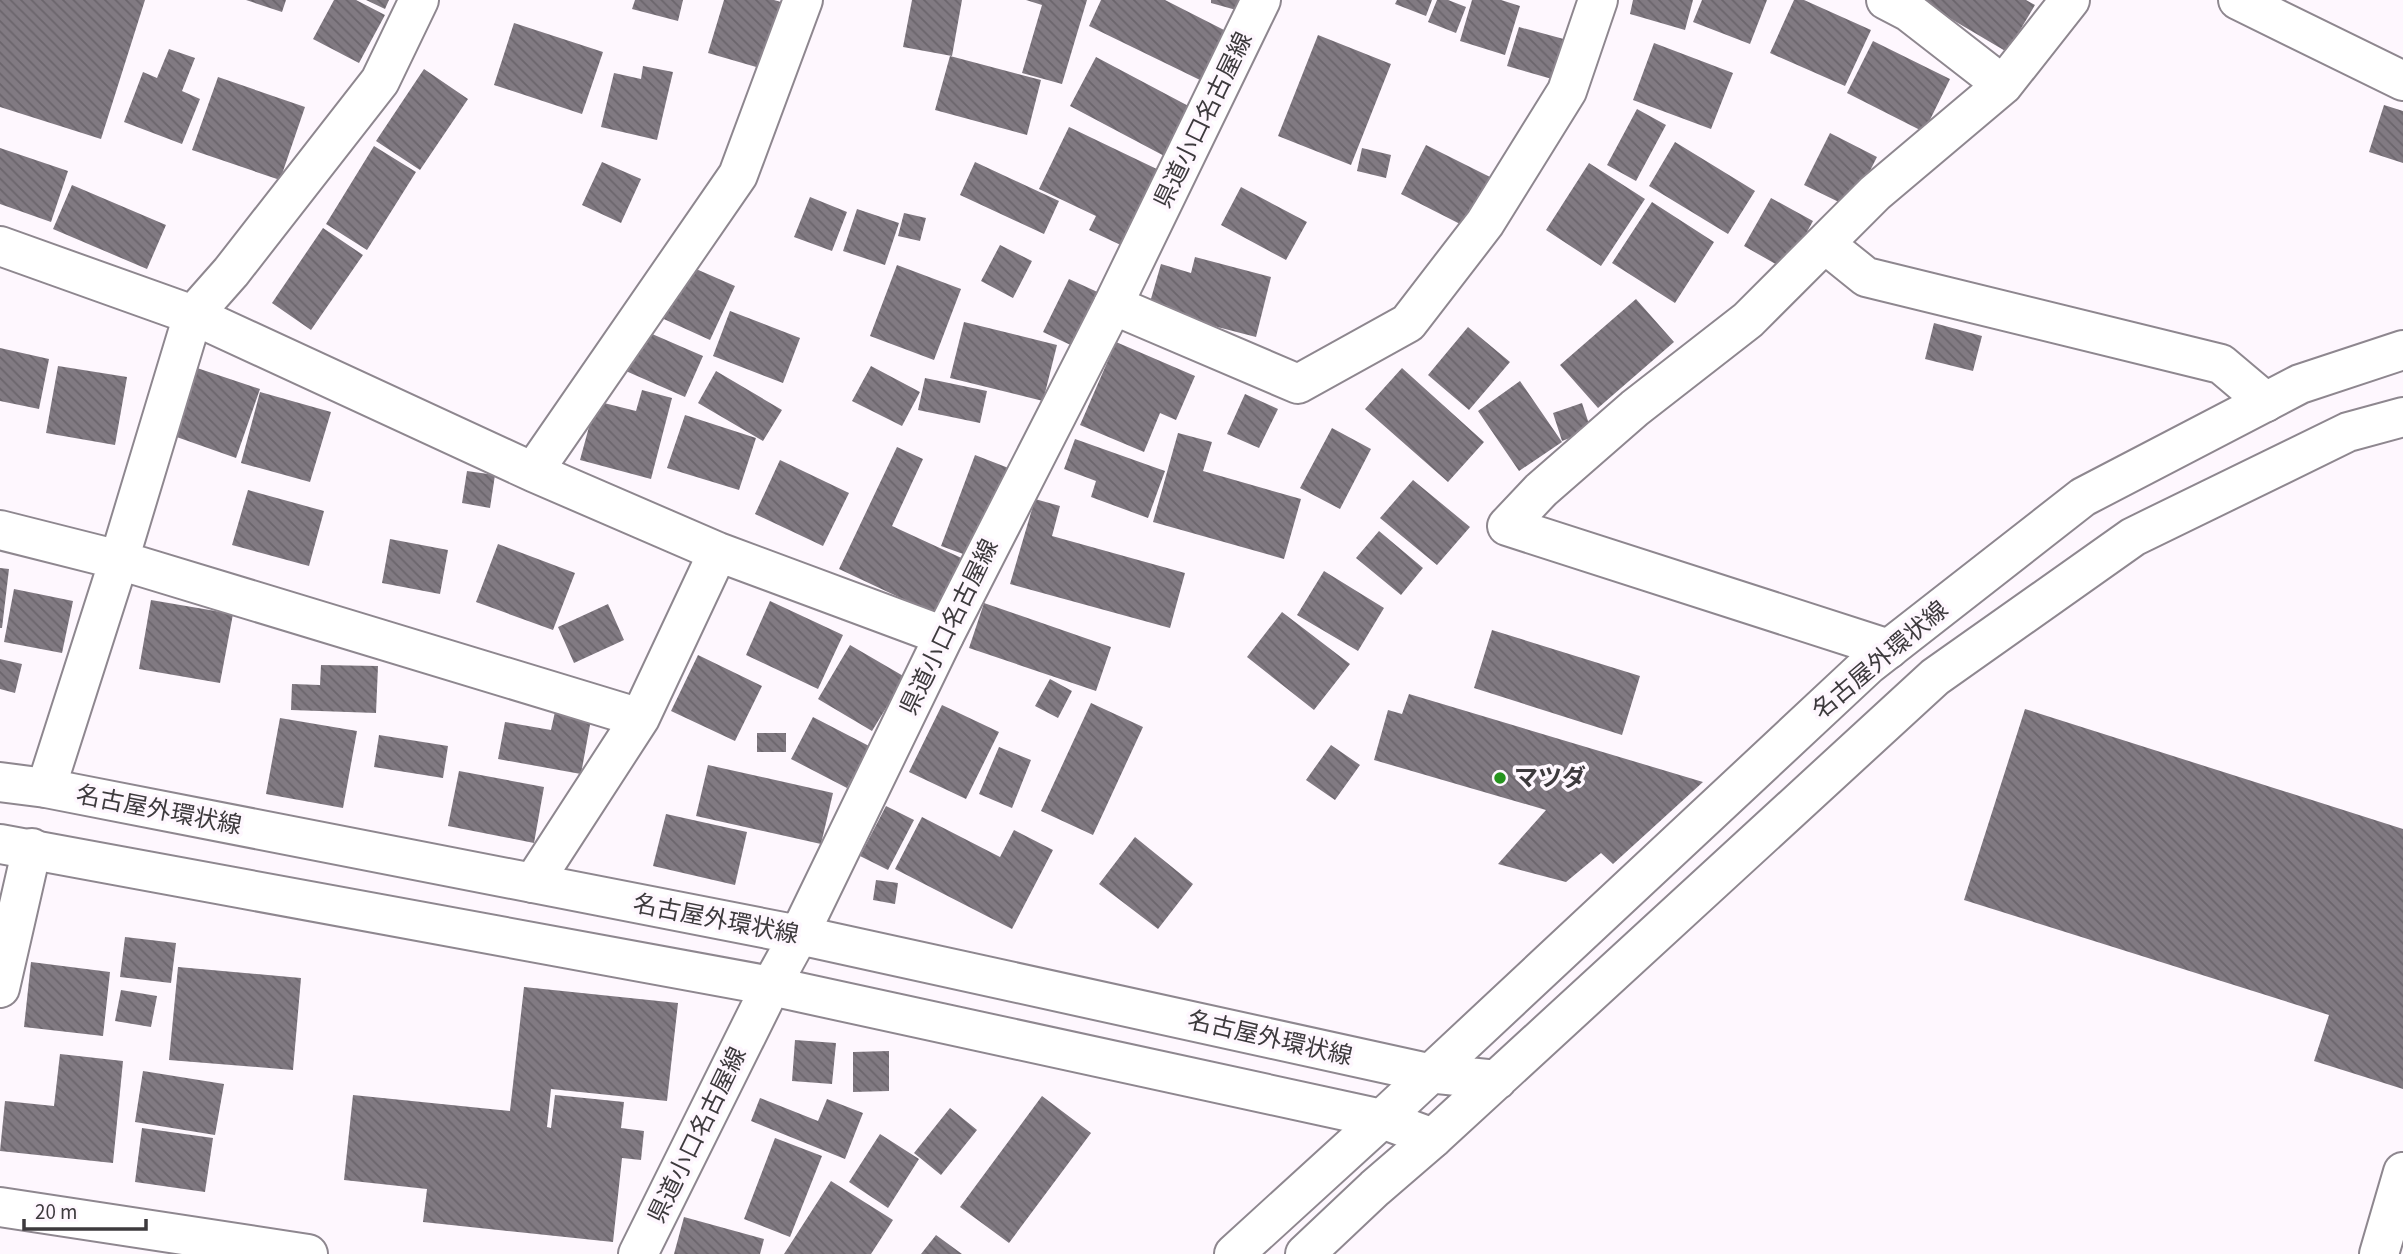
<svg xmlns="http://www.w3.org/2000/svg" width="2403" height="1254" font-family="'Source Sans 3','Noto Sans JP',sans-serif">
  <defs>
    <pattern id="building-back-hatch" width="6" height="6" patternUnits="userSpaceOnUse" patternTransform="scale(1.75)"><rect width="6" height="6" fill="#817a82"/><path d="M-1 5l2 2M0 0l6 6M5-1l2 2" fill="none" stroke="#6b656c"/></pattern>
  </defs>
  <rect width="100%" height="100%" fill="#fef7fe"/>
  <path fill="url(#building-back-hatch)" d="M0 0H145L101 139 0 107Z
    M246 0H286L282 12Z
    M334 0H356L385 15 359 63 313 39Z
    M366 0H389L385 9Z
    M635 0H683L678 21 632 9Z
    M724 0H774L791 5 770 71 708 53Z
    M912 0H962L952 56 903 47Z
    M1026 0H1087L1062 84 1022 73 1042 5Z
    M1101 0H1165L1224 30 1200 80 1089 26Z
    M1211 0H1251L1247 13 1211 3Z
    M1397 0H1432L1426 16 1395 4Z
    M1437 0H1448L1466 7 1456 33 1428 22Z
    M1472 0H1501L1520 6 1505 55 1460 41Z
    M1633 0H1693L1685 30 1630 14Z
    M1702 0H1767L1750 44 1693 22Z
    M1794 0H1804L1871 30 1845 86 1770 53Z
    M1919 0H2026L2035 5 2007 52Z
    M514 23 603 52 582 114 494 85Z
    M1519 27 1571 41 1559 81 1507 66Z
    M1318 35 1391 64 1351 165 1278 136Z
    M1873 41 1950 79 1924 132 1847 93Z
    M1654 43 1733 73 1711 129 1633 100Z
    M169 49 195 58 182 91 200 99 182 144 124 122 143 72 157 78Z
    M950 56 1041 80 1027 135 935 110Z
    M1096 57 1196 110 1170 159 1070 106Z
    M643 66 673 72 657 140 601 127 614 73 641 79Z
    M424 69 468 99 420 170 376 141Z
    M218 77 305 107 280 180 192 150Z
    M2384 105 2403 111V163L2369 152Z
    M1637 109 1666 125 1636 181 1607 165Z
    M1069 127 1163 172 1127 248 1089 230 1096 216 1039 189Z
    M1830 133 1877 157 1851 208 1804 185Z
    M1675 142 1755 191 1728 234 1649 186Z
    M1426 145 1490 177 1464 226 1401 194Z
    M374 146 416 172 367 250 326 224Z
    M0 148 68 171 51 222 0 204Z
    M1362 148 1391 155 1386 178 1357 171Z
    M602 162 641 179 621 223 582 205Z
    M975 162 1059 201 1044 234 960 195Z
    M1589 163 1645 199 1601 266 1546 230Z
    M72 185 166 225 147 269 53 229Z
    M1241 187 1307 222 1286 260 1221 225Z
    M810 197 847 212 832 251 794 237Z
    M1771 198 1813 221 1786 270 1744 246Z
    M1652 202 1714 242 1675 303 1612 263Z
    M857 209 899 223 885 265 843 251Z
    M904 213 926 218 920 241 898 236Z
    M323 228 363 255 311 330 272 303Z
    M1000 245 1032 261 1013 298 981 281Z
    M1195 257 1271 277 1256 337 1148 309 1161 264 1191 273Z
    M680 262 735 286 710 340 655 315Z
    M897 265 961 289 934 360 870 336Z
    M1069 279 1104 295 1077 348 1043 332Z
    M1636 299 1674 342 1598 408 1560 365Z
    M730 311 800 338 783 383 713 356Z
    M964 322 1057 345 1043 401 950 378Z
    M1934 323 1982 336 1973 371 1925 359Z
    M636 327 703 356 685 397 619 368Z
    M1468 327 1510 362 1469 410 1428 375Z
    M1116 342 1195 376 1176 420 1160 413 1144 452 1080 425Z
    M0 348 49 359 39 409 0 401Z
    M58 366 127 377 115 445 46 433Z
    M871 366 920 392 902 426 852 401Z
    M194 367 260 389 236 458 171 435Z
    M1402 368 1484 442 1448 482 1365 409Z
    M716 371 782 410 763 441 698 403Z
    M925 378 987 391 980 423 918 410Z
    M1520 381 1562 442 1519 471 1478 411Z
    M642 390 672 398 651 479 580 460 596 401 636 411Z
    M260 392 331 412 310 482 241 463Z
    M1245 394 1278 409 1259 448 1227 434Z
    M1582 403 1591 430 1562 441 1553 413Z
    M685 415 756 438 739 490 667 468Z
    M1332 428 1371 449 1340 509 1300 488Z
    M1178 433 1212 442 1203 471 1301 499 1284 559 1153 522Z
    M1075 439 1165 471 1148 518 1091 497 1096 481 1064 469Z
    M897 447 923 459 892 526 968 561 941 617 839 569Z
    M975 455 1011 469 977 559 941 546Z
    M780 460 849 493 823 546 755 514Z
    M467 471 495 475 490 508 462 503Z
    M1413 480 1470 527 1437 565 1380 518Z
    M248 490 324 511 309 566 232 545Z
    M1035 499 1060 506 1052 536 1185 573 1170 628 1010 584Z
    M1379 531 1423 568 1401 595 1356 558Z
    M390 539 448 550 440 594 382 583Z
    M498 544 575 573 553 630 476 602Z
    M0 568 9 569 2 628H0Z
    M1324 571 1384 608 1358 651 1297 615Z
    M14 589 73 601 62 653 4 642Z
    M151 600 233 614 220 683 139 669Z
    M770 601 843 635 818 689 746 655Z
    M984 603 1111 647 1096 691 969 648Z
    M608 604 624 640 574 663 558 627Z
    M1282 612 1350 664 1314 710 1247 657Z
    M1492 630 1640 676 1622 735 1474 688Z
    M850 645 905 677 872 731 818 699Z
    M698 655 762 686 735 741 671 711Z
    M0 659 22 664 15 693 0 689Z
    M321 665 378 666 376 713 291 710 292 684 320 685Z
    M1050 679 1072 691 1058 718 1035 706Z
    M1409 694 1703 782 1613 864 1601 853 1566 882 1498 864 1546 810 1374 760 1388 710 1402 714Z
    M1091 703 1143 727 1093 835 1041 811Z
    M942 705 999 732 966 799 909 772Z
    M556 707 592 714 581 774 498 759 505 722 551 730Z
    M2025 709 2403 829V1089L2314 1061 2329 1015 1964 900Z
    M813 717 869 746 847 788 791 759Z
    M280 718 357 731 343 808 266 794Z
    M757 733H786V752H757Z
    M379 735 448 746 443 778 374 767Z
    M1331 745 1360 765 1335 800 1306 780Z
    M999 747 1031 760 1012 808 979 794Z
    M708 765 833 793 821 844 696 816Z
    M459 771 544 787 534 843 448 826Z
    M886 806 914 820 888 870 860 856Z
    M666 814 747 832 735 885 653 866Z
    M922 817 1000 857 1014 830 1053 850 1012 929 895 869Z
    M1135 837 1193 884 1158 929 1099 884Z
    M876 880 898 883 895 904 873 900Z
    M125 937 176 943 171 983 120 977Z
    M31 962 110 972 103 1036 24 1027Z
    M178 967 301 978 293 1070 169 1060Z
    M524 987 678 1003 667 1101 551 1089 547 1127 551 1128 555 1095 624 1102 621 1128 644 1131 641 1160 622 1158 613 1242 423 1222 427 1189 344 1180 353 1095 510 1111Z
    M121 990 157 996 151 1027 115 1021Z
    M795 1040 836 1043 832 1084 792 1081Z
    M889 1051V1091L853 1092V1052Z
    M60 1054 123 1061 113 1163 0 1151 5 1101 54 1106Z
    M143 1071 224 1084 215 1135 135 1122Z
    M1042 1096 1091 1133 1009 1243 960 1207Z
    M760 1098 818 1121 827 1099 863 1113 845 1159 751 1121Z
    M950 1108 977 1130 941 1175 914 1153Z
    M142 1128 213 1138 205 1192 135 1182Z
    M880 1134 919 1159 888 1208 849 1182Z
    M775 1138 822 1156 790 1237 744 1219Z
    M831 1181 893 1220 871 1254H784Z
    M684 1217 764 1239 760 1254H674Z
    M936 1235 962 1254H921Z"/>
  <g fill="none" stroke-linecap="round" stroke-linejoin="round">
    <g stroke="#8e878f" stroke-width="42">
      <path id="minor" d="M1886 0 1909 12 2003 85
        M2238 0 2403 81
        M1825 244 1866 277 2221 364 2266 402
        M0 246 193 315 533 472 718 552 944 636
        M1113 305 1298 384 1408 323 1485 223 1567 91 1598 0
        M533 472 738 175 803 0
        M0 530 119 560 640 718
        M1889 649 1507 526 1541 490 1635 408 1748 320 1875 193 2003 85 2070 0
        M46 788 119 560 193 315 231 272 380 81 419 0
        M533 883 640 718 718 552
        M0 988 32 848
        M0 1207 308 1254
        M1234 1254 1382 1119
        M1305 1254 1375 1188 1433 1138
        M2379 1254 2403 1172"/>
    </g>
    <g stroke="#8e878f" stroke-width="42">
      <path id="major" d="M0 782 46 788 799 935 1428 1073 1497 1080
        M0 844 771 986 1382 1119 1433 1138 1935 677 2133 537 2348 432 2403 417
        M1382 1119 1868 665 2083 497 2300 384 2403 350
        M638 1254 771 986 799 935 944 636 1113 305 1261 0"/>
    </g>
    <use href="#minor" stroke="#fff" stroke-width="38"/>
    <use href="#major" stroke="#fff" stroke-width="38"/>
  </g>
  <circle fill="#26941e" stroke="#fef7fe" stroke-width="2.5" cx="1500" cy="778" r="7"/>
  <g text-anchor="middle" stroke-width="7" stroke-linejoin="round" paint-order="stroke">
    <g font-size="24" fill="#3d3a3d" stroke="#fef7fe">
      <text transform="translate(1203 120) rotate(-64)" y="8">県道小口名古屋線</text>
      <text transform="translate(949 627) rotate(-64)" y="8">県道小口名古屋線</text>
      <text transform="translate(1880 660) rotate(-40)" y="8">名古屋外環状線</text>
      <text transform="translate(159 810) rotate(11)" y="8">名古屋外環状線</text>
      <text transform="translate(716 919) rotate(11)" y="8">名古屋外環状線</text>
      <text transform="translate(1270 1038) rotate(13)" y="8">名古屋外環状線</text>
      <text transform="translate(697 1135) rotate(-64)" y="8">県道小口名古屋線</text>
    </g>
    <g font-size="24" font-weight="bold" fill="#3d3a3d" stroke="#fef7fe" text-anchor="start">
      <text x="1514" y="786">マツダ</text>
    </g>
  </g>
  <path d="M24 1219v10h122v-10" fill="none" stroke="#3d3a3d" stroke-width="3.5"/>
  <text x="35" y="1219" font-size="21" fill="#3d3a3d" stroke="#fef7fe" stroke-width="5" paint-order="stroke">20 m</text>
</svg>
